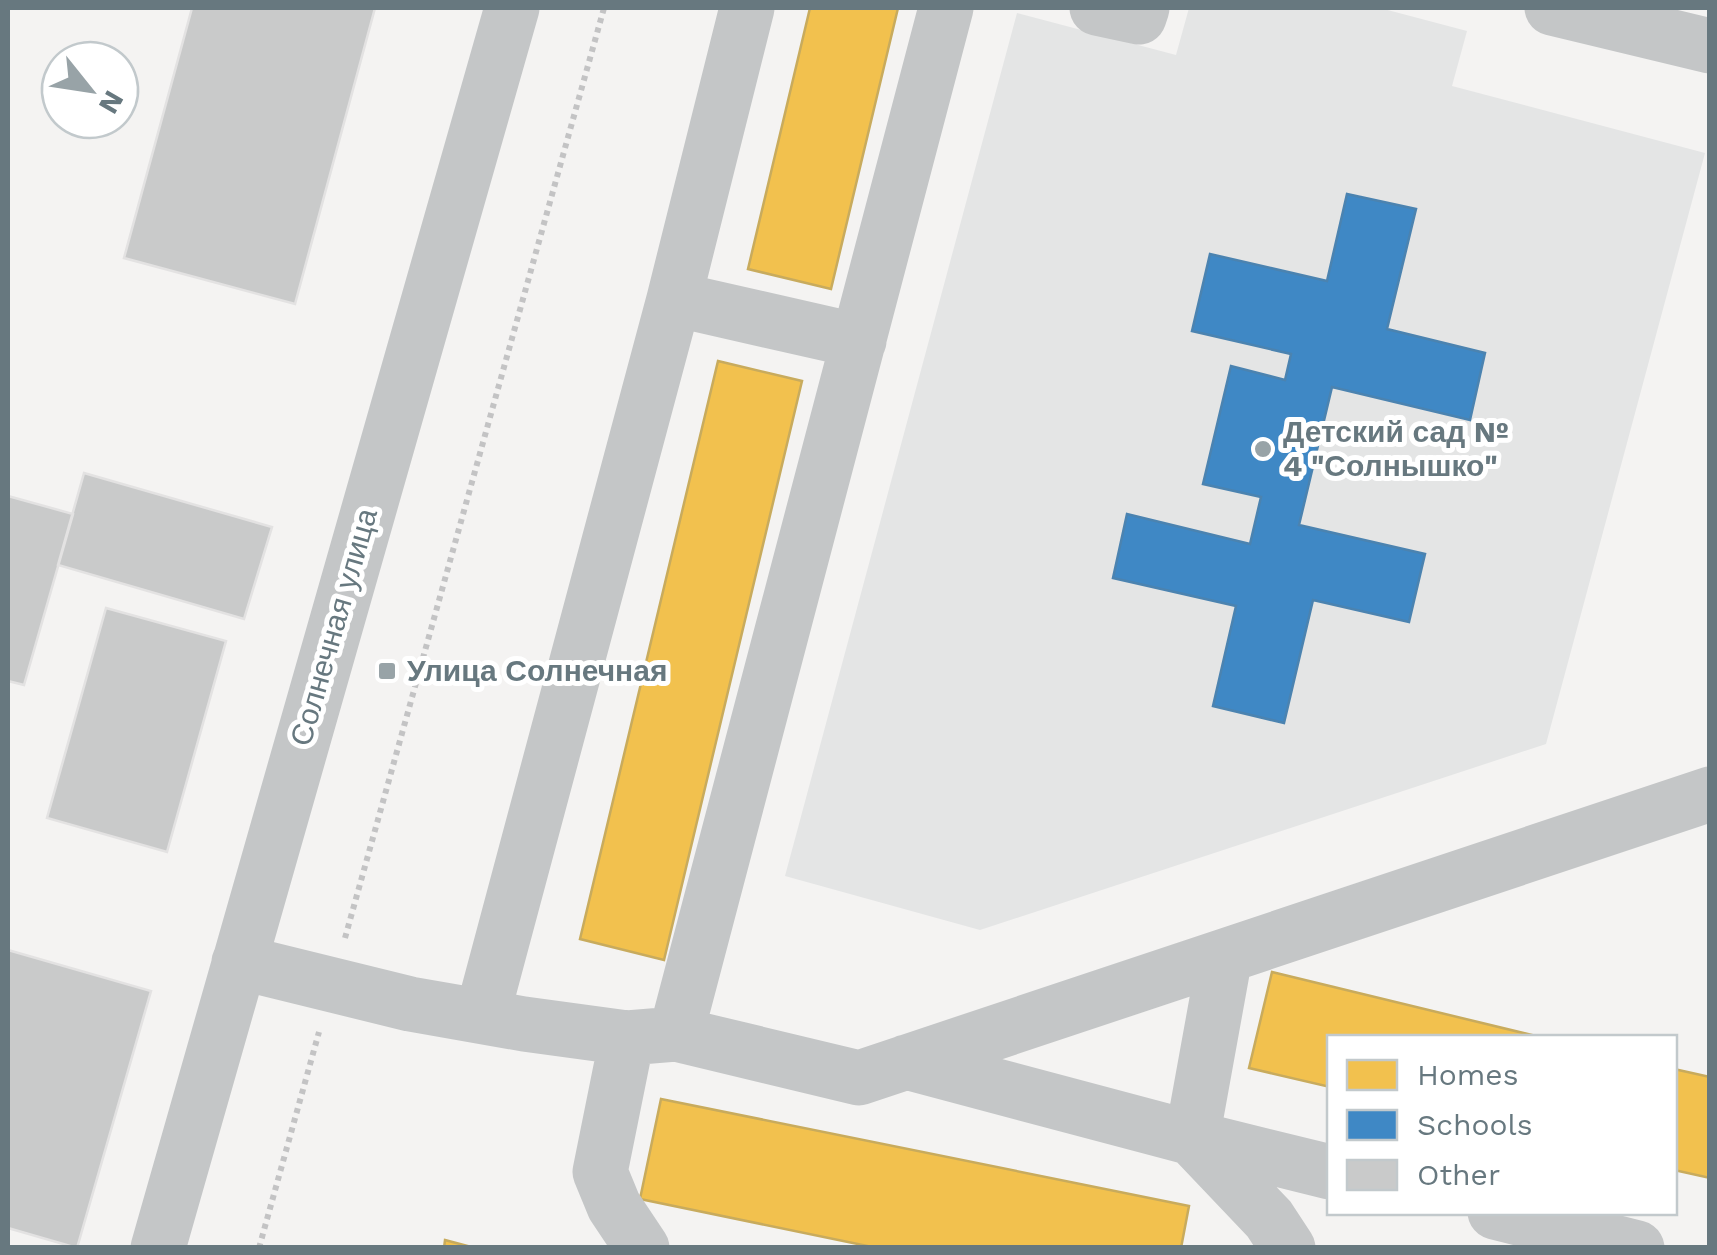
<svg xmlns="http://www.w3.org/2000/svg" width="1717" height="1255" font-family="'Work Sans',sans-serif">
  <rect width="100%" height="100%" fill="#f4f3f2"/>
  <path fill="#e4e5e5" d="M1189 8H1380L1467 31 1452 86 1705 153 1546 744 980 930 785 876 1017 13 1176 55Z"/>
  <path fill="#f2c14e" stroke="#c8ab5d" stroke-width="2.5" d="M810 8H898L831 289 748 269Z
    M718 361 802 381 664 960 580 939Z
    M1272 972 1544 1038H1330V1087L1249 1068Z
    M1674 1069 1710 1077V1178L1674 1170Z
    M661 1099 1189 1206 1181 1248H877L640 1199Z
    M445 1240 475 1248H444Z"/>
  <path fill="#3f88c5" stroke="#4b83b0" stroke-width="2.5" d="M1347 194 1416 209 1387 329 1485 353 1470 420 1332 387 1299 525 1425 554 1409 622 1313 600 1284 723 1213 706 1236 606 1113 578 1127 514 1250 544 1261 497 1203 484 1231 366 1285 380 1291 354 1192 331 1210 254 1327 281Z"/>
  <path fill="#c9caca" stroke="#e3e2e2" stroke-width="2.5" d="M192 8H375L295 304 124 258Z
    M84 473 272 527 244 619 58 565Z
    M8 496 73 514 24 685 8 681Z
    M106 608 226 641 167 852 47 818Z
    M8 950 151 991 77 1248 8 1228Z"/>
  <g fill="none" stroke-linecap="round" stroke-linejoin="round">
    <path stroke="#c3c3c4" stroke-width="6" stroke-dasharray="5 5" stroke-linecap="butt" d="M345 938 604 8
      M259 1248 319 1032"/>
    <path stroke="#c4c6c7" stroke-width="55" d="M1097 8 1139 17 1142 8
      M1552 8 1710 46
      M674 299 859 341
      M1225 956 1192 1138 1330 1172
      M239 962 410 1004 524 1024 627 1038 676 1034 859 1078 1710 794
      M482 1016 674 299 747 8
      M676 1034 946 8
      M627 1038 600 1172 614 1206 642 1248
      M906 1062 1192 1138 1269 1219 1288 1248
      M1495 1212 1637 1248
      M158 1248 512 8"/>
  </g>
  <g fill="#98a3a7" stroke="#fff" stroke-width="4">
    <circle cx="1263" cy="449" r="10"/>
    <rect x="377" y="661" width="20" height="20" rx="5"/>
  </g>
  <g text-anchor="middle" stroke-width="10" stroke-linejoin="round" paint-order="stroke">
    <g font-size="30" font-weight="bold" fill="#67787f" stroke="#fff" text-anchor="start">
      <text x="1283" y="442">Детский сад №<tspan x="1283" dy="34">4 "Солнышко"</tspan></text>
      <text x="407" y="681">Улица Солнечная</text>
    </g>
    <g font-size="30" fill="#67787f" stroke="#fff">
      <text transform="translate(334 627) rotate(-74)" y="10">Солнечная улица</text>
    </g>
  </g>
  <rect width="1717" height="1255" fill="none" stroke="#67787f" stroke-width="20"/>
  <rect x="1327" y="1035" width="350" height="180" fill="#ffffff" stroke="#c2c9cc" stroke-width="2.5"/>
  <rect x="1347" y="1060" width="50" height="30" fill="#f2c14e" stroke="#c2c9cc" stroke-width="2.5"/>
  <text x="1417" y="1085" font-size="30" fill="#67787f">Homes</text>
  <rect x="1347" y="1110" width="50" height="30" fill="#3f88c5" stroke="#c2c9cc" stroke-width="2.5"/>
  <text x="1417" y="1135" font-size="30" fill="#67787f">Schools</text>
  <rect x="1347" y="1160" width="50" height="30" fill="#c9caca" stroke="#c2c9cc" stroke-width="2.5"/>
  <text x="1417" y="1185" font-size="30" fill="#67787f">Other</text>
  <g transform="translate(90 90) rotate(120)"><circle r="48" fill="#ffffff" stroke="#c2c9cc" stroke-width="2.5"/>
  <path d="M0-8L18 38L0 25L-18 38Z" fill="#98a3a7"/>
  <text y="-15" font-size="28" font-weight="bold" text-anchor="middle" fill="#67787f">N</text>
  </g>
</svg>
